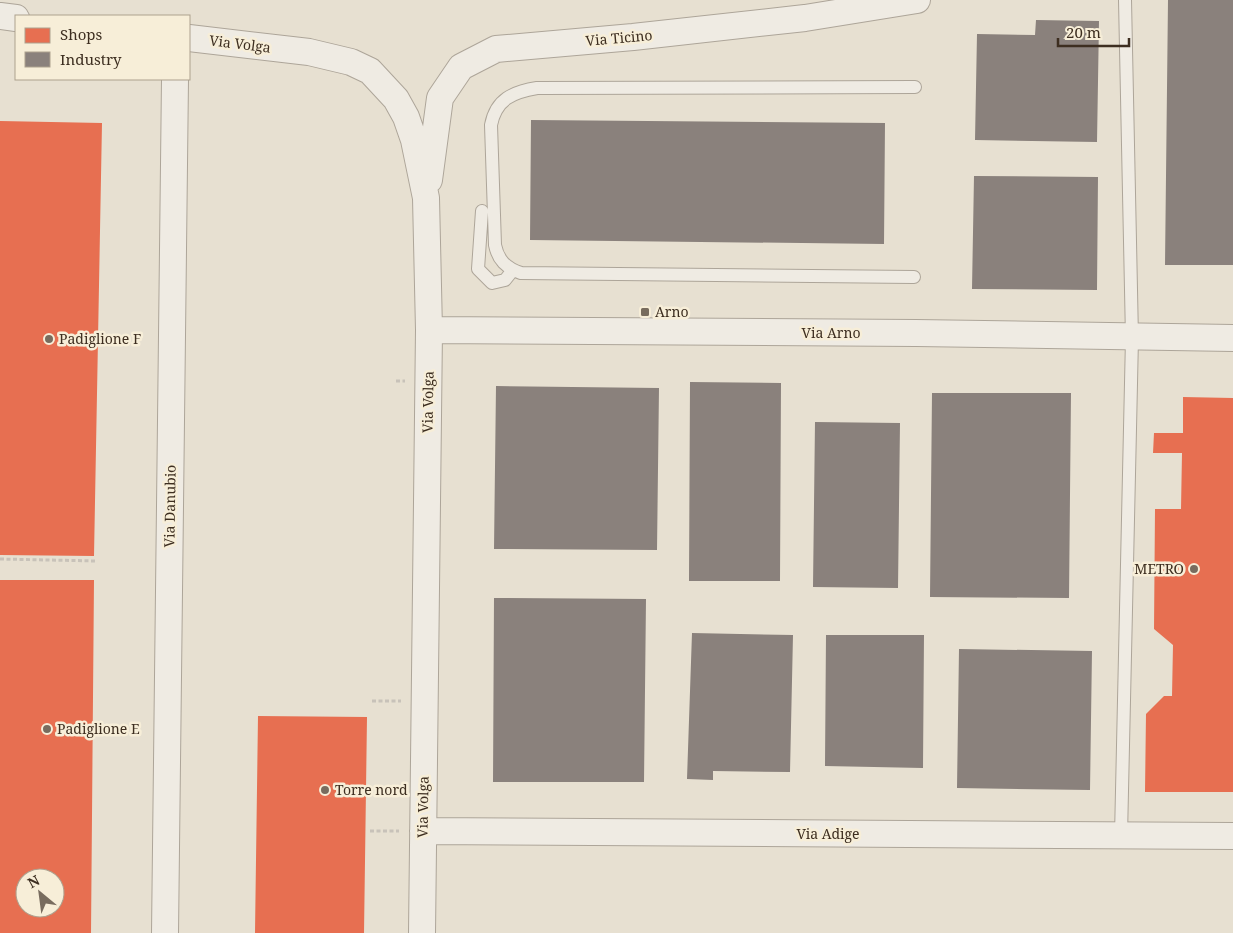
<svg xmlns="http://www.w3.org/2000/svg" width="1233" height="933" font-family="'Noto Serif',serif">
  <rect width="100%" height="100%" fill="#e7e0d1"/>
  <path fill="#e76f51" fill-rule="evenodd" d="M0 121 102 123 94 556 0 555Z
    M1183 397 1233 398V792H1145L1146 714 1164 696H1172L1173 645 1154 629 1155 509H1181L1182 453H1153L1154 433H1183Z
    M0 580H94L91 933H0ZM25 878H55V908H25Z
    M258 716 367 717 364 933H255Z"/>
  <path fill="#8a817c" d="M1168 0H1233V265H1165Z
    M1036 20 1099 21 1097 142 975 140 977 34 1035 35Z
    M531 120 885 123 884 244 530 240Z
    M974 176 1098 177 1097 290 972 289Z
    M690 382 781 383 780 581H689Z
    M496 386 659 388 657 550 494 549Z
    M932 393H1071L1069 598 930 597Z
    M815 422 900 423 898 588 813 587Z
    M494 598 646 599 644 782H493Z
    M692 633 793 635 790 772 713 771V780L687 779Z
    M826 635H924L923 768 825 766Z
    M959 649 1092 651 1090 790 957 788Z"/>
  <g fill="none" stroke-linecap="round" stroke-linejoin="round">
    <g stroke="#ada599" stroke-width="14">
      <path id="lane" d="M482 211 478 269 492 283 505 280 513 270
        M914 277 521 273C506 268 498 260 495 245L491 125C496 99 513 92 537 88L915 87
        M1121 836 1132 338 1125 0"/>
    </g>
    <g stroke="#ada599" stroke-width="28">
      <path id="street" d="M0 16 16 18
        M189 38 309 52 351 62 370 71 396 99 406 117 414 140 426 198 429 330 422 933
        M429 180 440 98 461 67 496 49 633 37 805 18 917 0
        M429 330 916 333 1233 338
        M423 831 1233 836
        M165 933 175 79"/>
    </g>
    <path stroke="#c8c2b9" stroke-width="3" stroke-dasharray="4 2.5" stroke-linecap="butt" d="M396 381H405
      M0 559 96 561
      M372 701H401
      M370 831H399"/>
    <use href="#lane" stroke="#efebe3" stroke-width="12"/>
    <use href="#street" stroke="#efebe3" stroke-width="26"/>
  </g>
  <g fill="#786c5e" stroke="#f7eed8" stroke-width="2">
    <rect x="640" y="307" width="10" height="10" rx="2.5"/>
    <circle cx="49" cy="339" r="5"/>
    <circle cx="1194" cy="569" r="5"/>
    <circle cx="47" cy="729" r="5"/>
    <circle cx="325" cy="790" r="5"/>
  </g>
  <g text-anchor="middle" stroke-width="5" stroke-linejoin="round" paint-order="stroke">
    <g font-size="14" fill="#3d2e20" stroke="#f7eed8">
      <text transform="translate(619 38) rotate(-5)" y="5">Via Ticino</text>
      <text transform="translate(240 44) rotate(7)" y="5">Via Volga</text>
      <text x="831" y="338">Via Arno</text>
      <text transform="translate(428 402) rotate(-89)" y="5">Via Volga</text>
      <text transform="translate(170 506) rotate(-89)" y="5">Via Danubio</text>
      <text transform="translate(423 807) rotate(-89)" y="5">Via Volga</text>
      <text x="828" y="839">Via Adige</text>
    </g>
    <g font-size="14" fill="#3d2e20" stroke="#f7eed8" text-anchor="start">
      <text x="655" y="317">Arno</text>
      <text x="59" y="344">Padiglione F</text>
      <text x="1184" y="574" text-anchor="end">METRO</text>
      <text x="57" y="734">Padiglione E</text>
      <text x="335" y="795">Torre nord</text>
    </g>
  </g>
  <rect x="15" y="15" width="175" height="65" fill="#f7eed8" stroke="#ada18e"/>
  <rect x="25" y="28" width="25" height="15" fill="#e76f51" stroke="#ada18e"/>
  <text x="60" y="40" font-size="15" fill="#3d2e20">Shops</text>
  <rect x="25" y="52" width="25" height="15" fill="#8a817c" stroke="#ada18e"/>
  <text x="60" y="65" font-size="15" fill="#3d2e20">Industry</text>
  <g transform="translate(40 893) rotate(331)"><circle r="24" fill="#f7eed8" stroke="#ada18e"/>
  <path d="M0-4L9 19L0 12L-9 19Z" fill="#786c5e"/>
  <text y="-8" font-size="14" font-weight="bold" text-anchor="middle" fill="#3d2e20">N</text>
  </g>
  <path d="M1058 38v8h71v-8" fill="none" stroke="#3d2e20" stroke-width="2.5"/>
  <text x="1066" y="38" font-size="15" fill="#3d2e20" stroke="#f7eed8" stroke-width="4" paint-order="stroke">20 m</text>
</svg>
